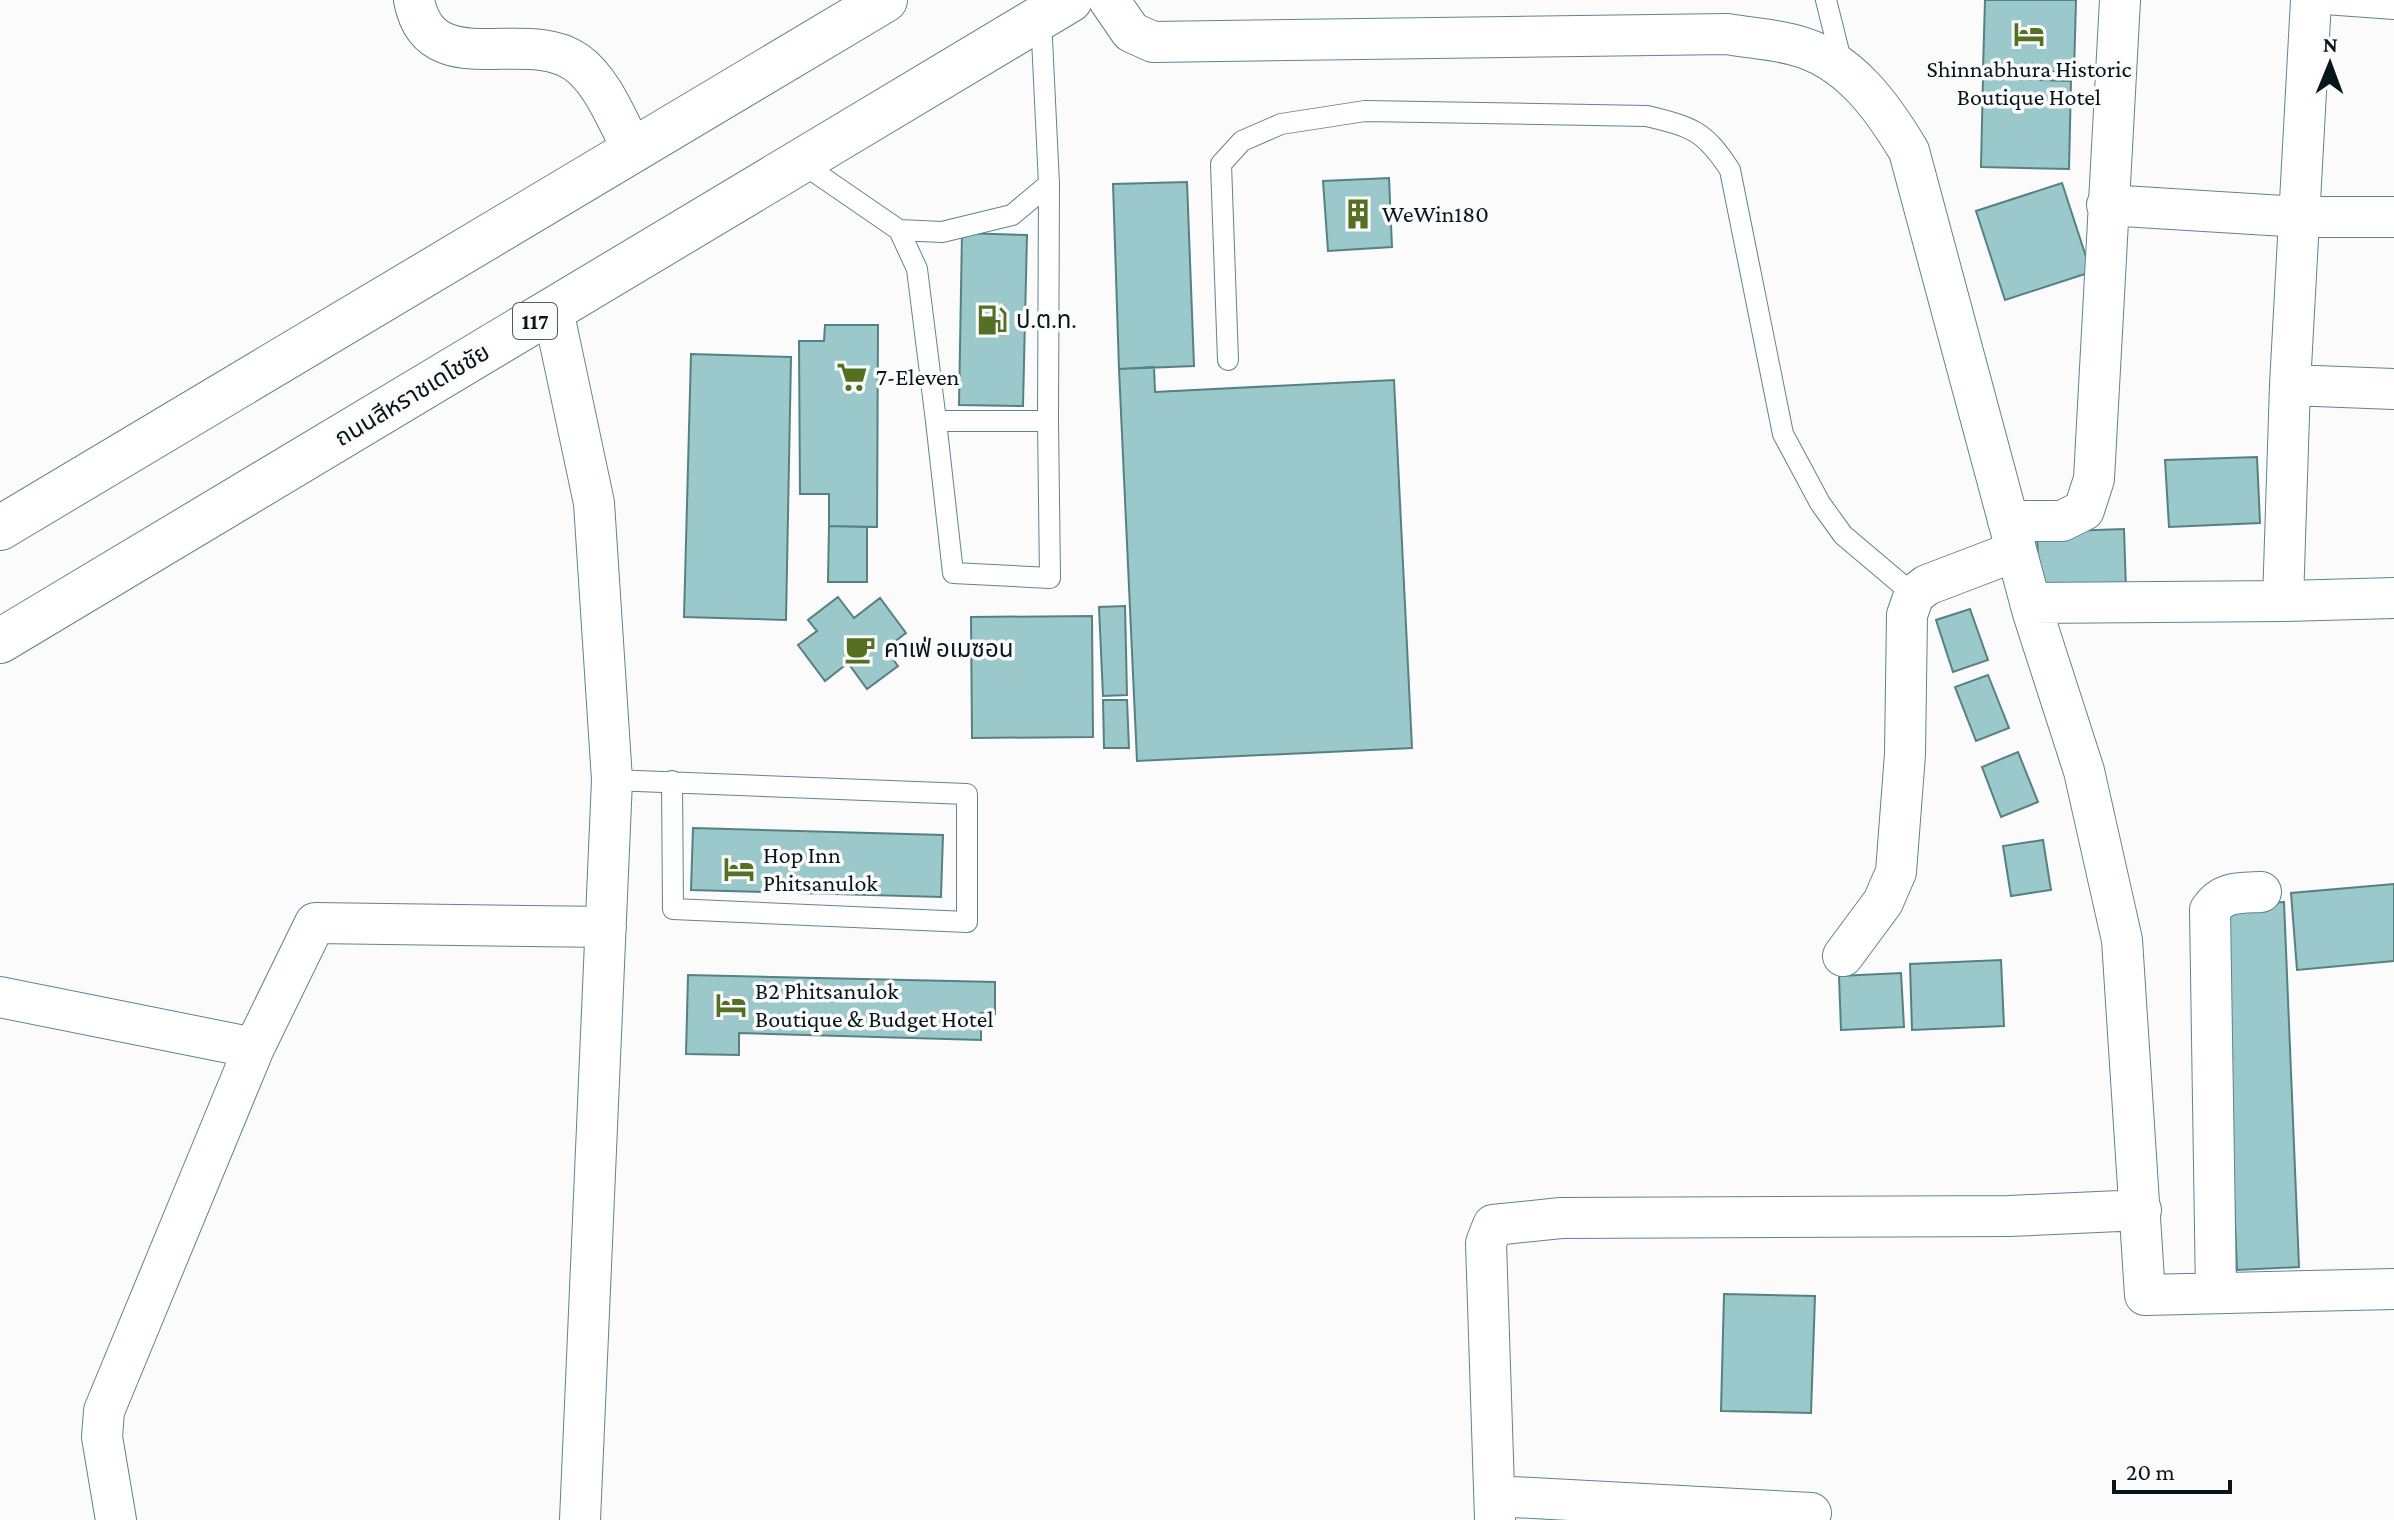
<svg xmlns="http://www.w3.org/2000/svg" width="2394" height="1520" font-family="'Crimson Pro','Noto Sans Thai',serif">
  <rect width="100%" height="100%" fill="#fbfbfb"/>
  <path fill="#9bc8ca" stroke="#568183" stroke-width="2" d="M1985 0H2076L2074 72 1983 69Z
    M1983 78 2071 81 2069 169 1981 167Z
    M1389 178 1392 247 1328 251 1323 181Z
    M1187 182 1194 366 1119 369 1113 184Z
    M2062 183 2091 272 2005 300 1976 211Z
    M962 233 1027 235 1023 406 959 405Z
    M825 325H878L877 527 829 526V494H800L799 341H824Z
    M691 354 791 357 786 620 684 617Z
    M1154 367 1155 392 1394 380 1412 748 1137 761 1119 369Z
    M2257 457 2260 523 2169 527 2165 460Z
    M829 526 867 527V582H828Z
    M2124 529 2126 590 2039 593 2037 532Z
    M838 597 854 618 880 598 906 633 885 649 898 666 867 689 848 663 825 681 798 645 817 631 808 620Z
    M1125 606 1127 695 1103 696 1099 607Z
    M1970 609 1988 660 1953 672 1936 620Z
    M1092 616 1093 737 972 738 971 617Z
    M1988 675 2009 728 1976 741 1955 687Z
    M1103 700H1127L1129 748H1104Z
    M2018 752 2038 802 2001 817 1982 767Z
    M693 828 943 835 941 897 691 890Z
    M2043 840 2051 890 2011 896 2003 846Z
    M2394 884V961L2297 970 2291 893Z
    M2284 902 2299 1267 2237 1270 2222 904Z
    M2001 960 2004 1026 1912 1030 1910 964Z
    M1901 973 1904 1027 1841 1030 1839 976Z
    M688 975 995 982V1014L981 1013V1040L739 1033V1055L686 1054Z
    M1724 1294 1815 1296 1811 1413 1721 1411Z"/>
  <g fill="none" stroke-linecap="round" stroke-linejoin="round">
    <g stroke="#5e8591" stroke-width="22">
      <path id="lane" d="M1826 0 1842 64
        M2311 3 2394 9
        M800 162 899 230 917 269 936 421H1048L1049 184 1041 18
        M899 230 942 232 1012 215 1049 184
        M1228 360 1221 164 1242 141 1281 124 1365 111 1647 116C1692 127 1704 130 1730 170L1783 434 1820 503 1843 535 1914 595
        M936 421 953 573 1050 578 1048 421
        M612 780 967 794V922L673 909 672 781"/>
    </g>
    <g stroke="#5e8591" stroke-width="42">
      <path id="street" d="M414 0C430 84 524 26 576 62 603 81 618 123 633 150
        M1109 0 1131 32 1153 42 1727 34C1749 38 1772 39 1794 45 1848 58 1882 106 1909 151L2033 613 2084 771 2122 940 2145 1295 2394 1289
        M2311 0 2290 385 2283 601 2394 598
        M2107 205 2300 217H2394
        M553 310 594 503 612 780 580 1520
        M2290 385 2394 389
        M2008 521H2062L2084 510 2094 479 2120 0
        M2030 603 2283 601
        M1843 956 1883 902 1896 872 1905 754 1907 615 1914 595 1927 585 2016 551
        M0 997 254 1048
        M2216 1293 2210 910C2223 891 2239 893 2261 892
        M1495 1496 1811 1513
        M116 1520 102 1437 104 1411 254 1048 315 923 606 927
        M1495 1520 1486 1243 1493 1225 1561 1218 2009 1216 2141 1210"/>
    </g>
    <g stroke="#5e8591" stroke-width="46">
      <path id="primary" d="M0 528 885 0
        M0 641 1070 0"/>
    </g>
    <use href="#lane" stroke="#fff" stroke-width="20"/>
    <use href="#street" stroke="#fff" stroke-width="40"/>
    <use href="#primary" stroke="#fff" stroke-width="44"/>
  </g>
  <defs>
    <g id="hotel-bare" transform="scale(2.4)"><path d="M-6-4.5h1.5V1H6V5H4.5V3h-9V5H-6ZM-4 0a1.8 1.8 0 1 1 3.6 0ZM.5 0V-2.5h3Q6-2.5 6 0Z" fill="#557023" stroke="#fbfbfb" stroke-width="2.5" paint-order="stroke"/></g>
    <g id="building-bare" transform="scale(2.4)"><path d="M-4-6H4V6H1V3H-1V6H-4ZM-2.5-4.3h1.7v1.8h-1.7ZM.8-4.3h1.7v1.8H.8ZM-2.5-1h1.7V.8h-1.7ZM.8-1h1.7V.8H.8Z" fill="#557023" stroke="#fbfbfb" stroke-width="2.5" paint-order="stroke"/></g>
    <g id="fuel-bare" transform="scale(2.4)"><path d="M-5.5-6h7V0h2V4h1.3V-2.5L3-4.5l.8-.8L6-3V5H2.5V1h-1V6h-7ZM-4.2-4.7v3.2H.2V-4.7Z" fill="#557023" stroke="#fbfbfb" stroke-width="2.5" paint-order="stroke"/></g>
    <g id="supermarket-bare" transform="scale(2.4)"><path d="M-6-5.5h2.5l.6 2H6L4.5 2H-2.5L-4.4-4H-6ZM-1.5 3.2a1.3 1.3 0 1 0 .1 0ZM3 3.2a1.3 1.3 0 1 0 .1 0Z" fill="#557023" stroke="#fbfbfb" stroke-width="2.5" paint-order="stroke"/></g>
    <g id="cafe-bare" transform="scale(2.4)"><path d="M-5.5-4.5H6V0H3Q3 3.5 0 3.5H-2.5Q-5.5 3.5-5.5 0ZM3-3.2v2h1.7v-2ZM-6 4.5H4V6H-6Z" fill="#557023" stroke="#fbfbfb" stroke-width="2.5" paint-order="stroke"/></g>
  </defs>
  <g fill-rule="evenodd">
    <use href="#hotel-bare" x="2029" y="34"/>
    <use href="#building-bare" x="1358" y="214"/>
    <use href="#fuel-bare" x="992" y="320"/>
    <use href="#supermarket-bare" x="852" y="377"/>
    <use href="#cafe-bare" x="860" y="649"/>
    <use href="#hotel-bare" x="739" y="869"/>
    <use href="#hotel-bare" x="731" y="1005"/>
  </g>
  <g text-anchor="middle" stroke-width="7" stroke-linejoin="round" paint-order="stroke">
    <rect fill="#fbfbfb" stroke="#505b5e" stroke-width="2" x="513" y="303" width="44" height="36" rx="6"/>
    <g font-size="22" font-weight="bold" fill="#06161a">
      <text x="535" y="329">117</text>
    </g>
    <g font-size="24" fill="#06161a" stroke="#fbfbfb" text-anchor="start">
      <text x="2029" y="77" text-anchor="middle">Shinnabhura Historic<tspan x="2029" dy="28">Boutique Hotel</tspan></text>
      <text x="1382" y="222">WeWin180</text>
      <text x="1016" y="328">ป.ต.ท.</text>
      <text x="876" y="385">7-Eleven</text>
      <text x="884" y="657">คาเฟ่ อเมซอน</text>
      <text x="763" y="863">Hop Inn<tspan x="763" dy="28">Phitsanulok</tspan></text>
      <text x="755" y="999">B2 Phitsanulok<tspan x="755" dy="28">Boutique &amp; Budget Hotel</tspan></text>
    </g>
    <g font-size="24" fill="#06161a" stroke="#fbfbfb">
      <text transform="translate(412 395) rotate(-31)" y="8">ถนนสีหราชเดโชชัย</text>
    </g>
  </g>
  <g transform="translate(2330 64) rotate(1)" stroke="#fbfbfb" stroke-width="6" paint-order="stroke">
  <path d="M0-6L14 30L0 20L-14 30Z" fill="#06161a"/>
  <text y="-12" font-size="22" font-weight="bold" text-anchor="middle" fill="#06161a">N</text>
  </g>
  <path d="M2114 1480v12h116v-12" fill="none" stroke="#06161a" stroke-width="4"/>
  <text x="2126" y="1480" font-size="24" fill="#06161a" stroke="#fbfbfb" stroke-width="6" paint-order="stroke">20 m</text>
</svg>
